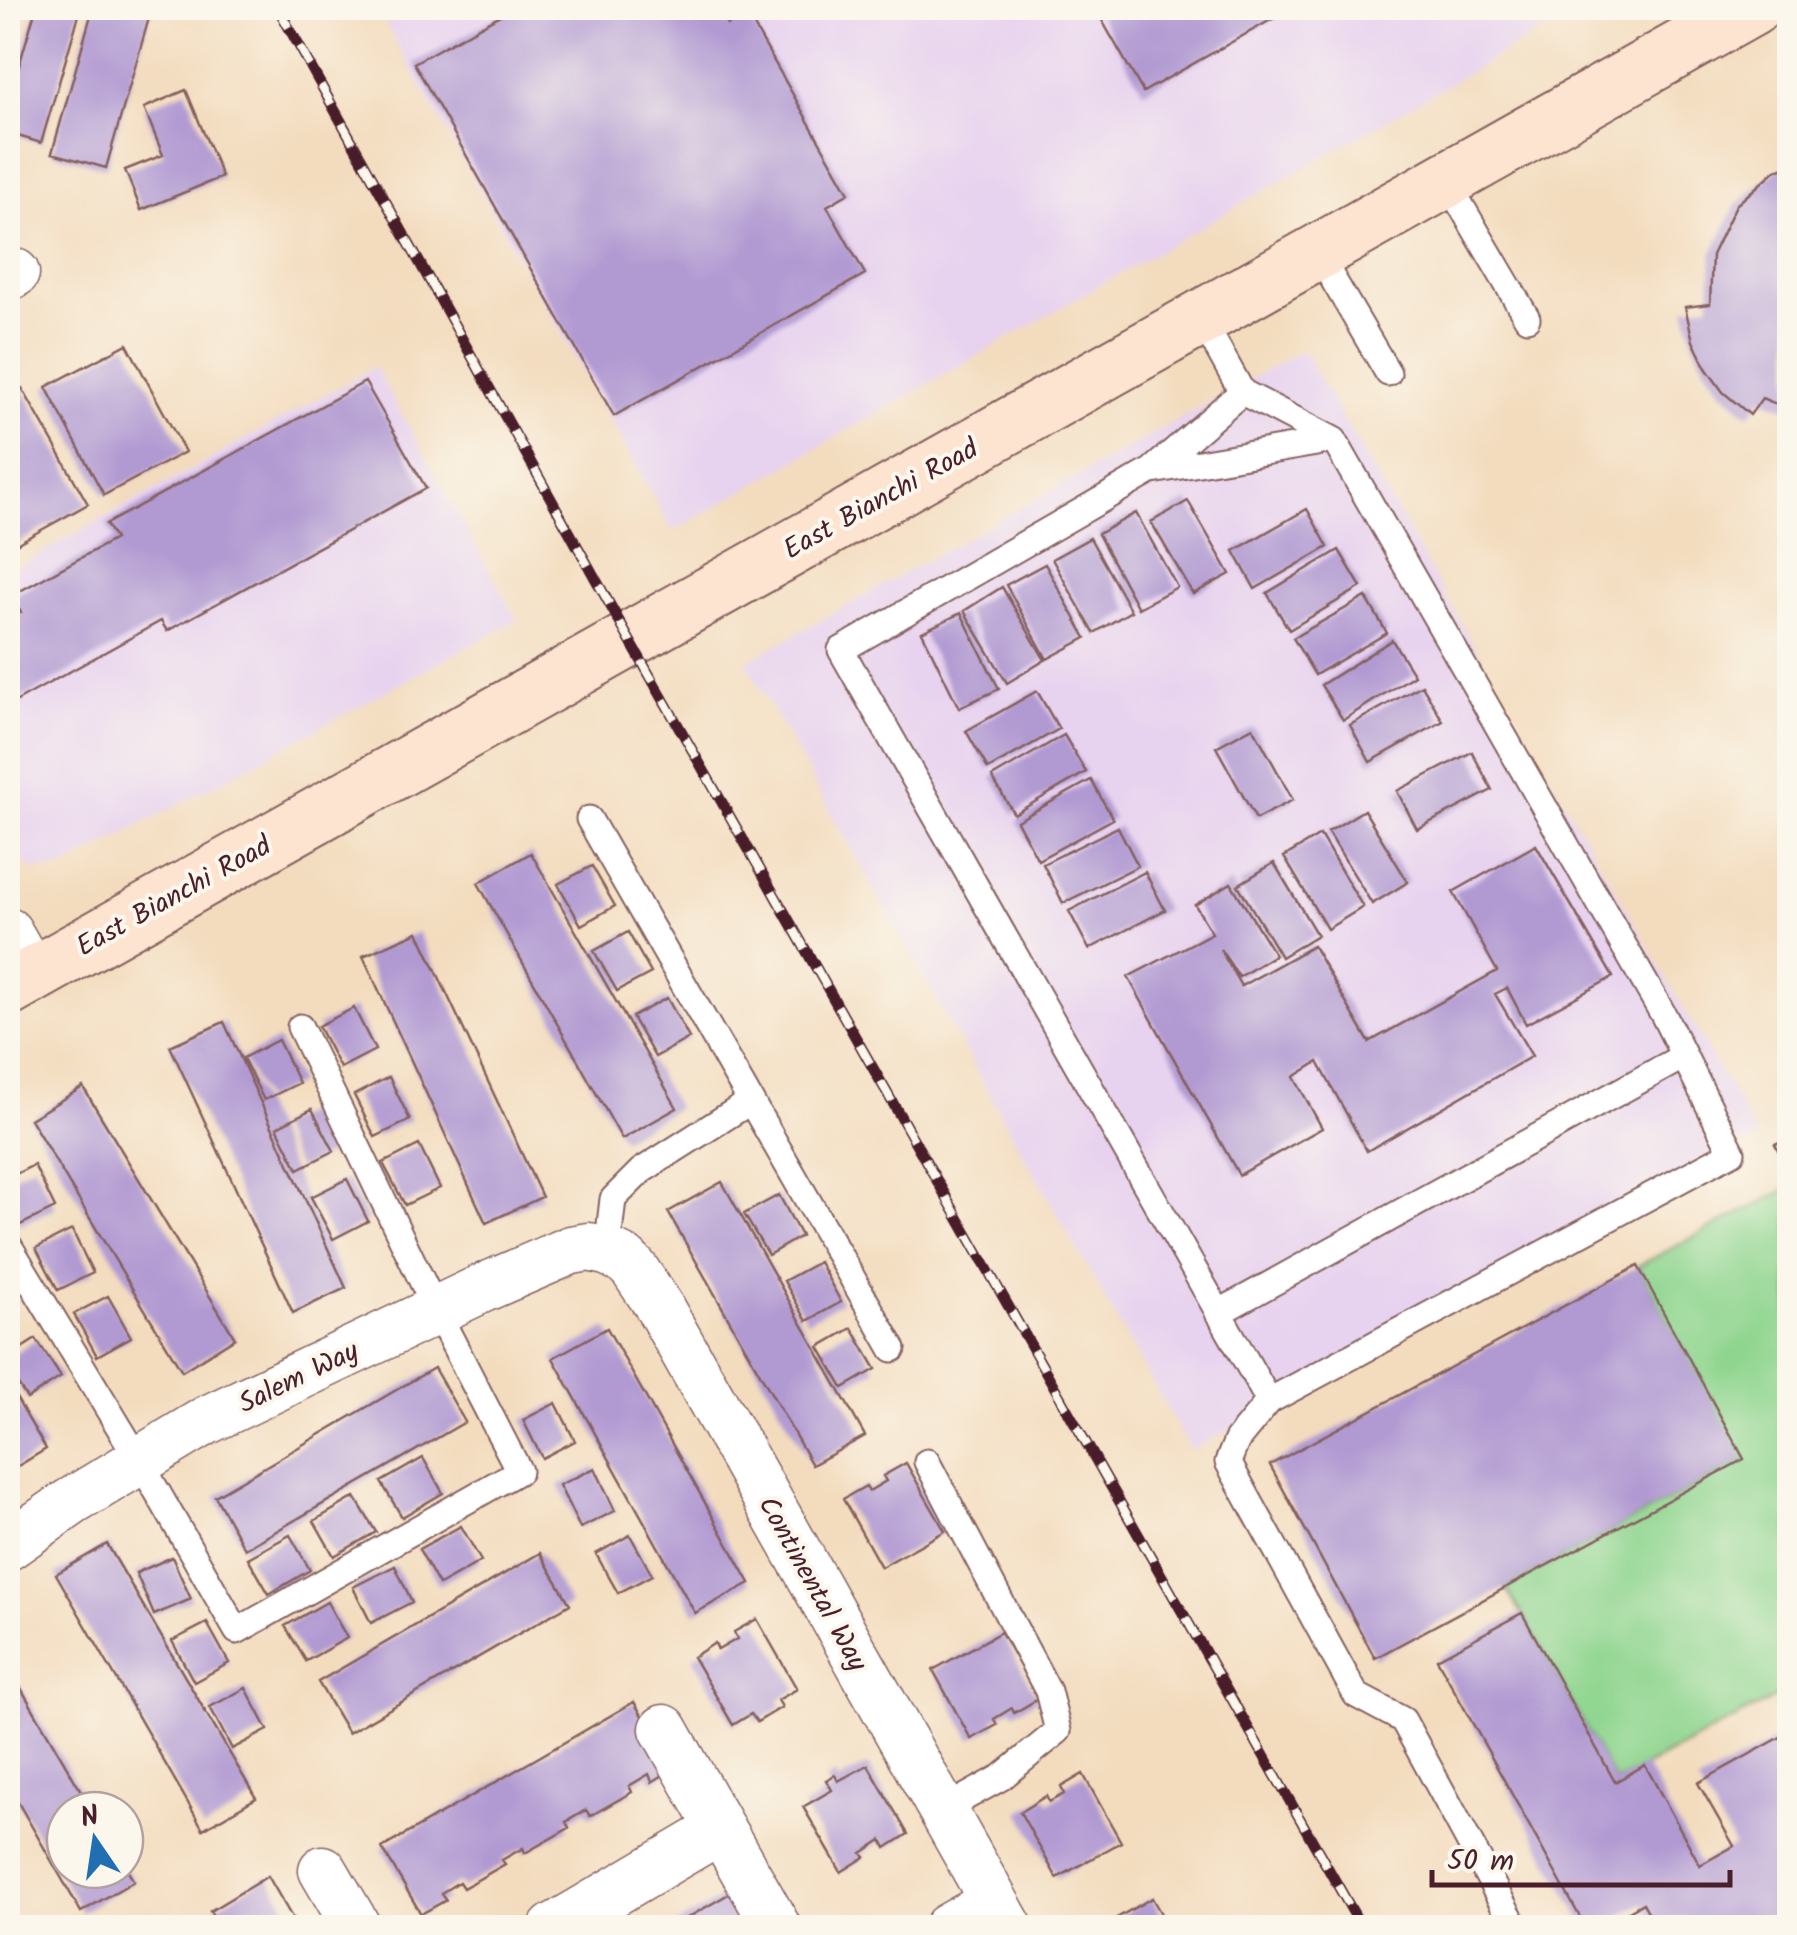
<svg xmlns="http://www.w3.org/2000/svg" width="1797" height="1935" font-family="Kalam,sans-serif">
  <rect width="100%" height="100%" fill="#fbf7ec"/>
  <filter id="ink" filterUnits="userSpaceOnUse"><feTurbulence type="fractalNoise" baseFrequency=".01" numOctaves="2"/><feDisplacementMap in="SourceGraphic" scale="20" xChannelSelector="R" yChannelSelector="G"/><feConvolveMatrix kernelMatrix="1 2 1 2 8 2 1 2 1" color-interpolation-filters="sRGB"/></filter>
  <filter id="wash" filterUnits="userSpaceOnUse"><feTurbulence type="fractalNoise" baseFrequency=".0048" numOctaves="4" result="noise"/><feDisplacementMap in="SourceGraphic" scale="40" xChannelSelector="R" yChannelSelector="G"/><feGaussianBlur stdDeviation="2.25" result="paint"/><feColorMatrix in="noise" values="0 0 0 0 0 0 0 0 0 0 0 0 0 0 0 0 0 1.4 0 .05"/><feComposite in="paint" operator="in"/></filter>
  <g filter="url(#wash)">
    <rect width="100%" height="100%" fill="#f3dcbe"/>
    <path fill="#e7d2ef" d="M377 8H1581L673 531Z
      M1303 350 1758 1137 1191 1451 746 662Z
      M375 367 517 620 62 868 34 869 13 853 8 841V572Z"/>
    <path fill="#8fd58f" stroke="#6c7a5d" stroke-width="2.5" d="M1789 1188V1690L1615 1782 1522 1613 1505 1588 1743 1460 1638 1266Z"/>
    <g id="blocks">
      <path fill="#b19ad2" d="M36 8H81L41 143 8 133V103Z
        M93 8H138L151 11 106 168 52 153Z
        M513 8H717L727 25 747 14 849 193 827 206 865 274 614 416 414 63Z
        M1095 8H1292L1143 92Z
        M186 90 222 177 141 210 125 170 163 155 144 108Z
        M1790 166V410L1762 398 1750 415 1723 392 1706 368 1693 341 1685 307 1710 304 1712 255 1736 205 1776 170Z
        M127 344 185 452 104 495 46 387Z
        M365 382 426 488 167 631 161 621 8 706V620L21 612 11 596 115 539 106 524Z
        M22 388 88 504 9 548 8 395Z
        M1188 501 1230 574 1193 594 1151 522Z
        M1307 509 1328 547 1255 589 1234 551Z
        M1136 513 1177 587 1138 608 1098 534Z
        M1090 538 1131 611 1094 633 1052 559Z
        M1339 550 1361 587 1289 630 1267 593Z
        M1045 564 1086 638 1047 659 1006 585Z
        M1002 587 1045 660 1007 683 964 611Z
        M1366 597 1387 633 1315 675 1293 638Z
        M961 613 999 689 959 708 922 632Z
        M1392 640 1414 675 1343 720 1321 685Z
        M1422 685 1443 721 1370 762 1350 725Z
        M1037 691 1059 729 988 769 966 731Z
        M1253 727 1293 800 1256 819 1216 747Z
        M1064 735 1086 772 1014 814 992 777Z
        M1472 752 1492 790 1417 829 1397 791Z
        M1091 780 1113 819 1038 860 1017 821Z
        M1364 810 1408 882 1372 904 1328 832Z
        M1118 827 1138 866 1063 903 1043 864Z
        M1320 835 1363 907 1327 929 1284 857Z
        M1536 845 1613 977 1526 1024 1507 988 1495 994 1532 1056 1367 1151 1318 1062 1294 1077 1322 1128 1239 1175 1128 977 1212 933 1195 905 1231 883 1275 955 1239 977 1220 949 1241 986 1313 946 1369 1042 1497 971 1453 892Z
        M531 853 677 1108 622 1139 478 883Z
        M1274 863 1317 935 1281 957 1238 885Z
        M592 866 615 906 581 925 558 884Z
        M1145 872 1165 910 1089 949 1069 911Z
        M418 932 542 1197 486 1223 363 956Z
        M628 932 651 973 617 991 594 951Z
        M667 998 689 1038 655 1057 632 1017Z
        M354 1008 375 1050 340 1068 318 1026Z
        M224 1022 346 1288 293 1313 170 1046Z
        M278 1040 299 1083 264 1100 243 1058Z
        M389 1077 410 1120 375 1137 354 1095Z
        M83 1087 235 1338 182 1371 30 1119Z
        M312 1109 334 1151 298 1169 277 1127Z
        M1790 1138V1175L1775 1144Z
        M419 1145 440 1188 405 1205 383 1163Z
        M34 1165 55 1208 20 1225 8 1202V1178Z
        M347 1179 368 1221 333 1239 311 1197Z
        M722 1182 865 1436 812 1465 668 1212Z
        M779 1195 801 1236 768 1255 744 1214Z
        M72 1230 93 1273 58 1290 36 1248Z
        M819 1262 841 1302 807 1321 784 1281Z
        M1638 1266 1744 1459 1375 1658 1270 1465Z
        M108 1296 131 1337 97 1356 74 1314Z
        M607 1328 750 1583 695 1613 553 1358Z
        M852 1328 876 1369 843 1388 819 1347Z
        M36 1339 61 1377 27 1399 8 1368V1357Z
        M434 1368 465 1422 245 1549 215 1496Z
        M8 1384 46 1449 8 1472Z
        M556 1403 575 1441 542 1458 523 1420Z
        M423 1458 443 1493 402 1517 381 1482Z
        M906 1463 945 1531 881 1567 843 1499 866 1486 869 1491 886 1481 883 1476Z
        M595 1468 615 1511 580 1528 559 1485Z
        M355 1497 376 1532 334 1556 314 1521Z
        M461 1526 481 1561 439 1585 419 1549Z
        M290 1535 310 1570 269 1594 248 1558Z
        M630 1535 652 1575 618 1593 596 1554Z
        M107 1544 256 1798 203 1829 56 1574Z
        M540 1553 570 1604 348 1733 318 1682Z
        M172 1557 191 1599 154 1615 136 1573Z
        M395 1566 412 1602 371 1623 353 1587Z
        M327 1602 347 1638 306 1661 285 1626Z
        M1522 1613 1615 1782 1645 1765 1700 1865 1734 1846 1698 1783 1790 1732V1928H1657L1643 1903 1599 1928H1586L1437 1659Z
        M757 1619 797 1689 778 1700 782 1707 757 1722 751 1714 733 1725 693 1657 715 1643 718 1650 737 1639 734 1632Z
        M207 1623 229 1663 194 1682 172 1641Z
        M1001 1632 1038 1699 1014 1713 1012 1708 994 1719 997 1725 971 1739 933 1670Z
        M8 1666 92 1810H65V1870H127L134 1881 81 1912 8 1785Z
        M246 1688 268 1730 232 1749 210 1707Z
        M634 1702 673 1769 652 1782 649 1774 629 1786 632 1792 590 1816 586 1810 566 1822 569 1828 525 1853 523 1848 502 1860 505 1864 463 1888 459 1882 441 1893 446 1900 421 1914 382 1848Z
        M868 1765 908 1834 886 1848 882 1840 862 1853 865 1857 841 1872 803 1807 832 1790 826 1780 835 1775 838 1781Z
        M1083 1774 1121 1842 1057 1878 1020 1812 1046 1796 1049 1802 1064 1794 1061 1787Z
        M268 1876 298 1928H220L210 1911Z
        M739 1888 755 1928H670Z
        M1152 1898 1169 1928H1099Z"/>
    </g>
  </g>
  <g filter="url(#ink)">
    <use href="#blocks" fill-opacity="0" stroke="#85615e" stroke-width="2.5"/>
    <g fill="none" stroke-linecap="round" stroke-linejoin="round">
      <g stroke="#85615e" stroke-width="29">
        <path id="lane" d="M1446 180 1527 318
          M1317 252 1388 373
          M1201 318 1242 392 1334 440 1663 1014 1732 1152 1269 1401 841 650 1151 471 1242 392
          M1152 471 1334 440
          M589 819 893 1349
          M8 1244 139 1460 237 1631 519 1471 436 1310 300 1027
          M607 1251 613 1199 641 1171 751 1101
          M1218 1313 1684 1056
          M1269 1401 1237 1440 1228 1462 1356 1695 1403 1720 1516 1928
          M927 1462 1048 1691 1058 1731 1002 1777 964 1798 948 1820"/>
      </g>
      <g stroke="#85615e" stroke-width="51">
        <path id="street" d="M8 277 15 273
          M8 932 32 974
          M8 1546 71 1502 207 1420 483 1288 571 1250 589 1247 607 1251 625 1260 634 1269 657 1303 1009 1928
          M664 1729 777 1928
          M323 1870 357 1928
          M553 1928 721 1829
          M948 1928 994 1902"/>
      </g>
      <g stroke="#85615e" stroke-width="59">
        <path id="secondary" d="M8 989 1752 8"/>
      </g>
      <use href="#lane" stroke="#fff" stroke-width="25"/>
      <use href="#street" stroke="#fff" stroke-width="48"/>
      <use href="#secondary" stroke="#fde4d1" stroke-width="55"/>
      <g stroke="#4a1f2b" stroke-width="11">
        <path id="rail" d="M278 8 629 639 1362 1928"/>
      </g>
      <use href="#rail" stroke="#fbf7ec" stroke-width="8" stroke-dasharray="22" stroke-linecap="butt"/>
    </g>
  </g>
  <g text-anchor="middle" stroke-width="8" stroke-linejoin="round" paint-order="stroke">
    <g font-size="28" fill="#4a1f2b" stroke="#fbf7ec">
      <text transform="translate(880 498) rotate(-29)" y="10">East Bianchi Road</text>
      <text transform="translate(173 895) rotate(-29)" y="10">East Bianchi Road</text>
      <text transform="translate(298 1376) rotate(-26)" y="10">Salem Way</text>
      <text transform="translate(814 1583) rotate(61)" y="10">Continental Way</text>
    </g>
  </g>
  <rect width="1797" height="1935" fill="none" stroke="#fbf7ec" stroke-width="40"/>
  <g transform="translate(95 1840) rotate(347)"><circle r="48" fill="#fbf7ec" stroke="#b4a19f" stroke-width="2.5"/>
  <path d="M0-8L18 38L0 25L-18 38Z" fill="#1f6fb2"/>
  <text y="-15" font-size="28" font-weight="bold" text-anchor="middle" fill="#4a1f2b">N</text>
  </g>
  <path d="M1432 1870v15h298v-15" fill="none" stroke="#4a1f2b" stroke-width="5"/>
  <text x="1447" y="1870" font-size="30" fill="#4a1f2b" stroke="#fbf7ec" stroke-width="8" paint-order="stroke">50 m</text>
</svg>
